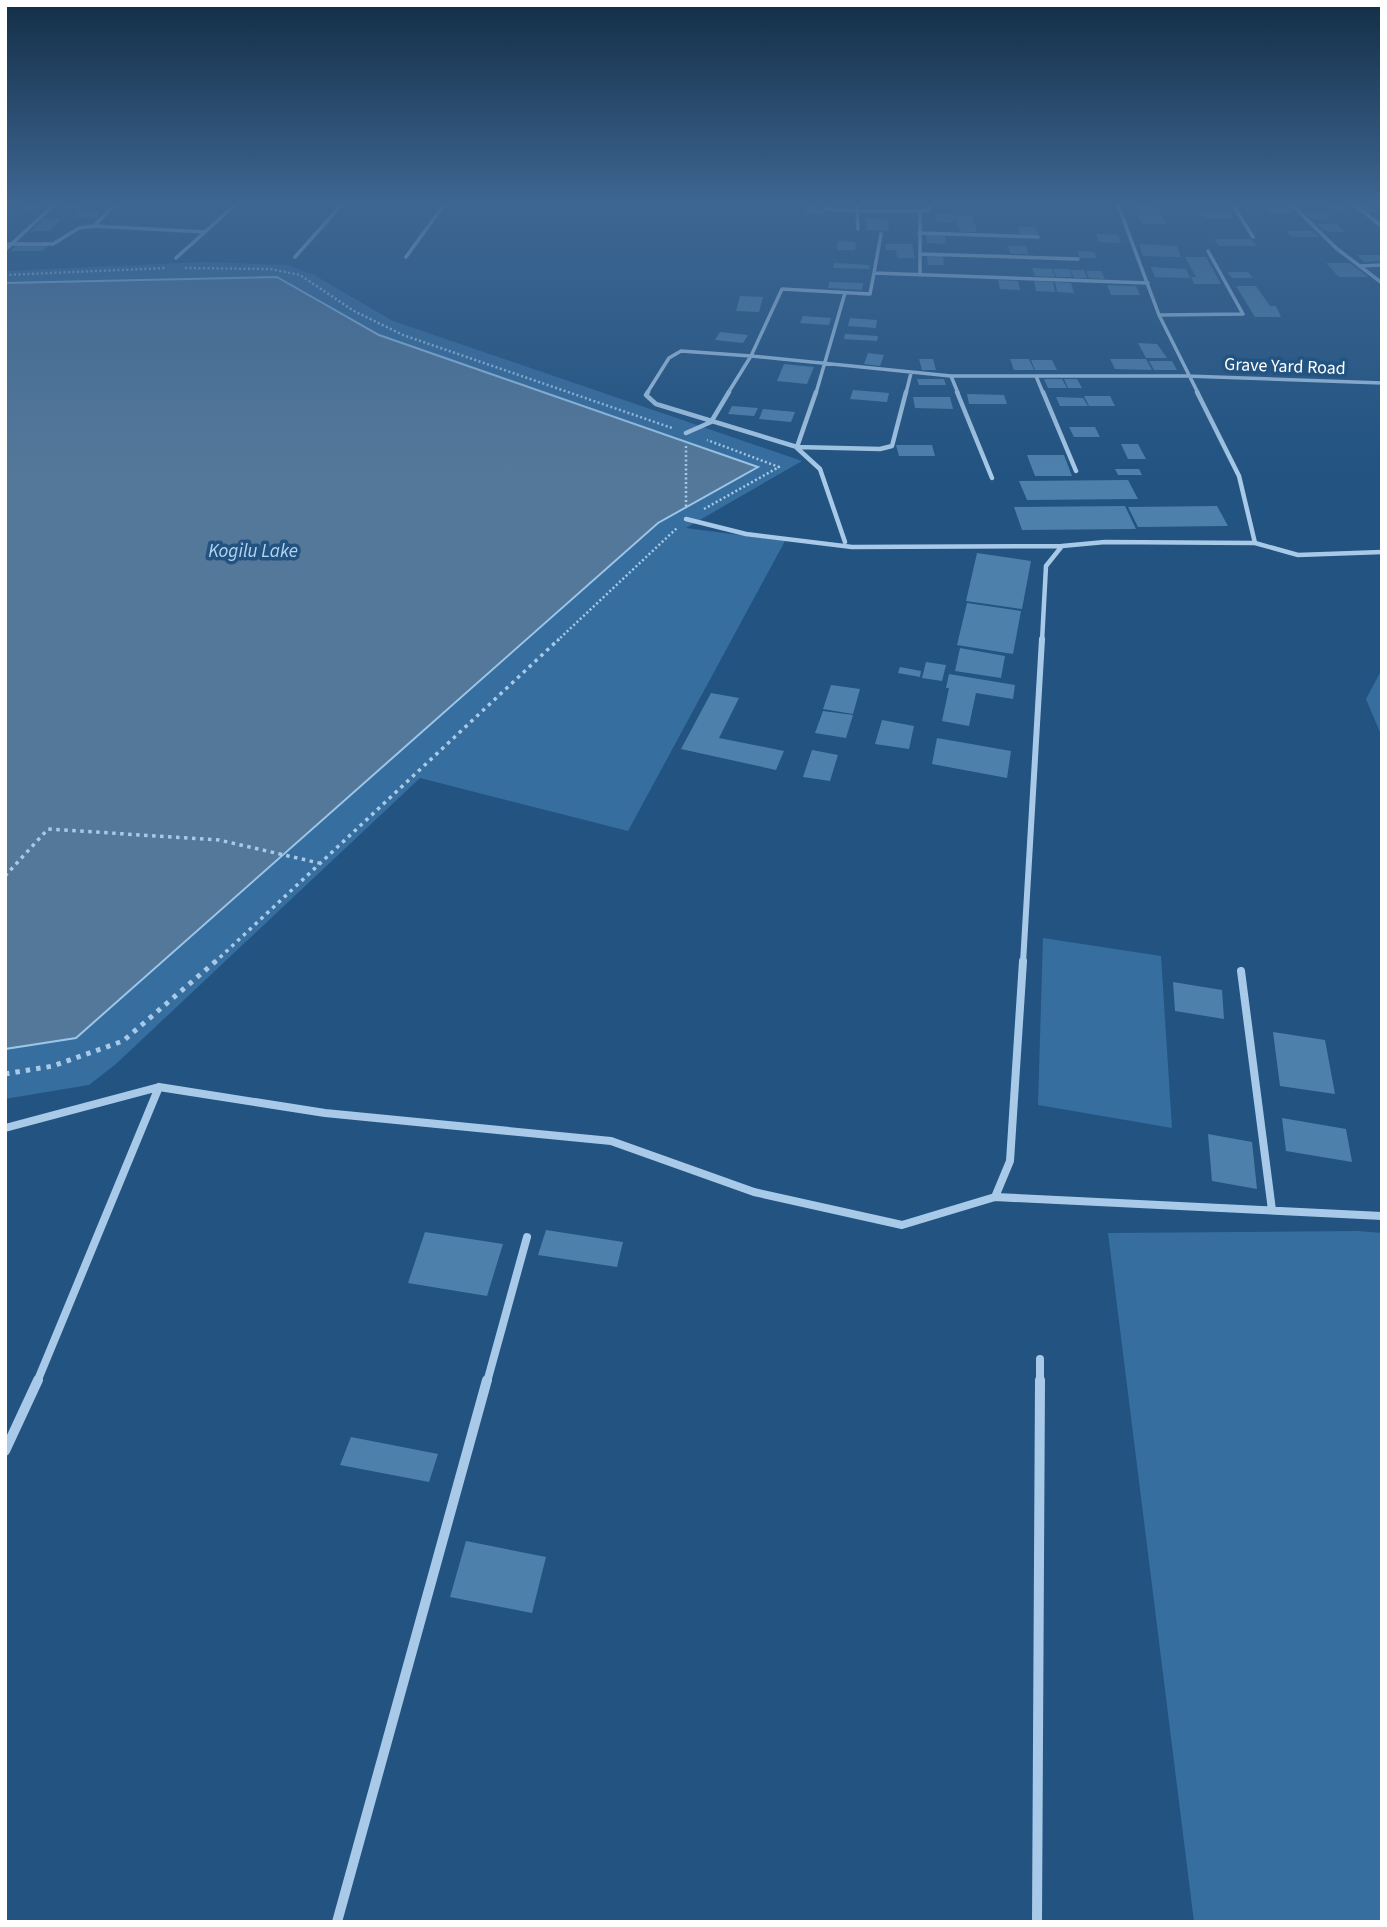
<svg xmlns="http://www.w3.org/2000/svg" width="1387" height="1927" font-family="'Source Sans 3',sans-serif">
  <rect width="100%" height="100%" fill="#225381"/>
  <path fill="#366e9f" d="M206 262 287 265 314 275 393 321 802 461 686 528 785 541 628 831 420 778 116 1064 89 1085 5 1099V1049L76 1038 658 523 757 467 379 335 277 277 5 283V271Z
    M1382 669V737L1366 699Z
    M1043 938 1161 956 1172 1128 1038 1105Z
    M1358 1231 1382 1233V1922H1194L1108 1233Z"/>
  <path fill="#547899" stroke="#9cc6e9" stroke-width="2" d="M277 277 379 335 758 467 658 523 76 1038 5 1049V283Z"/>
  <path fill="#4e80ac" d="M65 202H85L79 208H59Z
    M804 202H820L825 215 803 214Z
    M1132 202H1155L1166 224H1142Z
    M1294 202 1340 203 1347 209 1298 207Z
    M1354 202H1367L1378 212H1364Z
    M27 204H47L41 209H21Z
    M1264 208H1289L1295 213 1270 214Z
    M1198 210H1228L1234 218H1204Z
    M80 212H102L97 217H75Z
    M1306 213H1324L1330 219H1312Z
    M935 214H953L955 222H937Z
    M954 214 972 215 977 232H960Z
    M866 218 887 219 889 231 866 230Z
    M43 219H61L50 231H31Z
    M1316 224H1337L1345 232H1329Z
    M1018 227H1035L1038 235H1021Z
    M1286 231H1313L1319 237H1292Z
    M1096 234 1118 235 1121 243 1099 242Z
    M926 235H945L946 244 927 243Z
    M1214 239H1251L1257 246H1219Z
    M838 241 856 242 855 250H837Z
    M885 244H912L915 258H897L896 250H886Z
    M1139 244 1177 246 1181 257 1143 256Z
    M17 245H49L43 251H10Z
    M1008 246H1026L1028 254H1011Z
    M1077 251 1094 252 1097 258H1080Z
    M1357 255H1382V261L1364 262Z
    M927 256H943L944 265H928Z
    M1185 257H1206L1221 284H1194L1191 277H1196Z
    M834 263 869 265V269L833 268Z
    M1326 263H1350L1368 277H1339Z
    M1151 267 1186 269 1190 278 1155 277Z
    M1032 268 1052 269 1055 277 1035 276Z
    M1053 269H1069L1072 277H1056Z
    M1070 270H1084L1087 278H1074Z
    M1086 271H1101L1105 279 1089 278Z
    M1227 272H1248L1253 278H1232Z
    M998 280 1018 281 1020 290 1000 289Z
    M1034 281 1053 282 1055 292 1036 291Z
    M829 282 863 283 862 290 828 288Z
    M1055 282 1071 283 1074 293 1057 292Z
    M1107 285 1136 286 1140 295H1111Z
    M1236 286H1256L1270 306H1276L1281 317H1255Z
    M740 296 763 297 759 312 736 311Z
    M803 316 831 318 829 325 800 323Z
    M850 318 877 320 876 328 848 326Z
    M720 332 748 335 743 343 715 340Z
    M845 334 878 336 877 341 844 339Z
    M1138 343 1157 344 1167 358H1146Z
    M868 353 884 355 880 366 864 364Z
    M919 359H933L936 370H922Z
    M1010 359H1029L1034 370H1014Z
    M1110 359H1146L1152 370 1115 369Z
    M1031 360H1052L1057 370H1035Z
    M1149 361H1172L1177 370H1154Z
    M784 364 814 367 807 384 777 381Z
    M917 379H944L946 385H919Z
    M1044 379H1062L1067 388H1048Z
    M1064 379H1077L1082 388H1068Z
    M853 390 889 393 887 402 850 399Z
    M967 394 1004 395 1007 404H969Z
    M1084 396H1110L1115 406H1089Z
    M913 397H950L953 409 915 408Z
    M1056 397 1083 398 1088 406H1060Z
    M732 406 758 408 754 416 728 414Z
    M763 409 795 412 791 422 759 419Z
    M1069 427H1095L1100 437H1074Z
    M1121 444H1138L1146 459H1128Z
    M896 445H932L935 456H899Z
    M1027 455H1064L1072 476H1035Z
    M1115 469H1139L1142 475H1118Z
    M1128 480 1138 499 1027 500 1019 481Z
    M1125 506 1136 529 1022 530 1014 507Z
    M1217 506 1228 526 1138 527 1128 507Z
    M977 553 1031 561 1022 609 966 601Z
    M967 603 1021 611 1013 654 957 645Z
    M960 648 1005 656 1001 678 955 671Z
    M926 662 946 665 942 681 922 678Z
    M900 667 921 671 920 677 898 673Z
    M949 674 1015 685 1013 699 976 693 969 726 942 721 949 688H946Z
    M831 685 860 689 853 714 823 709Z
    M711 693 739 698 719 738 784 751 776 770 681 749Z
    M823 711 853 715 846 738 815 733Z
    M882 720 914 726 909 749 875 744Z
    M937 738 1011 751 1007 778 932 764Z
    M812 750 838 755 830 781 803 777Z
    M1173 982 1222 990 1224 1019 1175 1011Z
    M1273 1032 1325 1040 1335 1094 1280 1086Z
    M1282 1118 1346 1129 1352 1162 1286 1151Z
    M1208 1134 1252 1142 1257 1189 1212 1181Z
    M546 1230 623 1242 617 1267 538 1255Z
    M425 1232 503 1244 487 1296 408 1283Z
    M351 1437 438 1454 429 1482 340 1465Z
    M466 1541 546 1557 532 1613 450 1597Z"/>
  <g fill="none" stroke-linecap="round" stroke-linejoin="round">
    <path stroke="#a8cae8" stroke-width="2.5" stroke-dasharray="2 2.5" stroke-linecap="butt" d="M185 268 270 269 300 275 354 311 403 335 672 428
      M5 275 166 268
      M686 446V508
      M704 509 779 467 707 440
      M557 641 677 528"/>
    <path stroke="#a8cae8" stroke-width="3.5" stroke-dasharray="3.5 4.5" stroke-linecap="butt" d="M5 876 48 829 219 840 319 863
      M214 963 559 639"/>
    <path stroke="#a8cae8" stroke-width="5" stroke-dasharray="4.5 6" stroke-linecap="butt" d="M5 1074 53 1066 123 1041 216 961"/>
    <path stroke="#a8cae8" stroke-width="3.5" d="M826 202V209L857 211 858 229
      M858 202 857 211H930L928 202
      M1117 202 1159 315 1198 393
      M1231 202 1253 237
      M1289 202 1336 248 1382 283
      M1350 202 1382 226
      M1377 203H1382
      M920 213V274
      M94 226 117 202
      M919 233 1038 237
      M881 234 874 273 1148 283
      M5 244H53L79 228 94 226 205 232 238 202
      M5 250 57 202
      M920 254 1078 259
      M295 257 344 202
      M406 257 446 202
      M176 258 205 232
      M1359 266 1382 265
      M1159 315 1243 314 1208 251
      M1036 376 1043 393
      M647 393 669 358 681 351 751 356 782 289 870 294 874 273
      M728 393 751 356 951 376
      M816 393 845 293
      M906 393 911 373
      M958 393 951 376H1187L1382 383"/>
    <path stroke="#a8cae8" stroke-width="4.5" d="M648 392 646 395 656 404 797 447 816 392
      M957 392 992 478
      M1043 392 1076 471
      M686 433 711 422 729 392
      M797 447 880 449 892 446 906 392
      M797 448 820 469 845 542
      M686 519 746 534 852 547 1062 546
      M1255 543 1298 555 1382 552
      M1042 641 1046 566 1062 546 1105 542 1255 543 1239 476 1197 392"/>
    <path stroke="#a8cae8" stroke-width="6" d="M1023 963 1042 639"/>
    <path stroke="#a8cae8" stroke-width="8" d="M1241 971 1272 1210
      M5 1128 159 1087 325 1113 611 1141 754 1192 902 1225 995 1197 1010 1161 1023 961
      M995 1197 1382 1216
      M37 1382 159 1087
      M487 1382 527 1237
      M1040 1382V1359"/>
    <path stroke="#a8cae8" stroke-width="10" d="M5 1451 38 1380
      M337 1922 487 1380
      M1037 1922 1040 1380"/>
  </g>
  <linearGradient id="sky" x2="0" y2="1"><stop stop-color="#132e47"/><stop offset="0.43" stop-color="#3e6692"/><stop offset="1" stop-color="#3e6692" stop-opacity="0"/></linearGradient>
  <rect width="1387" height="472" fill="url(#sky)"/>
  <g text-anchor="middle" stroke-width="7" stroke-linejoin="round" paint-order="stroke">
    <g font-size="18" fill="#fff" stroke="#225381">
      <text transform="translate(1285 366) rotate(2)" y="6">Grave Yard Road</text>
    </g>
    <g font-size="19" font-style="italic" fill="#b4d4ef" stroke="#225381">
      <text x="253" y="557">Kogilu Lake</text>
    </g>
  </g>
  <rect width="1387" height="1927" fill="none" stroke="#ffffff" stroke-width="14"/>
</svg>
